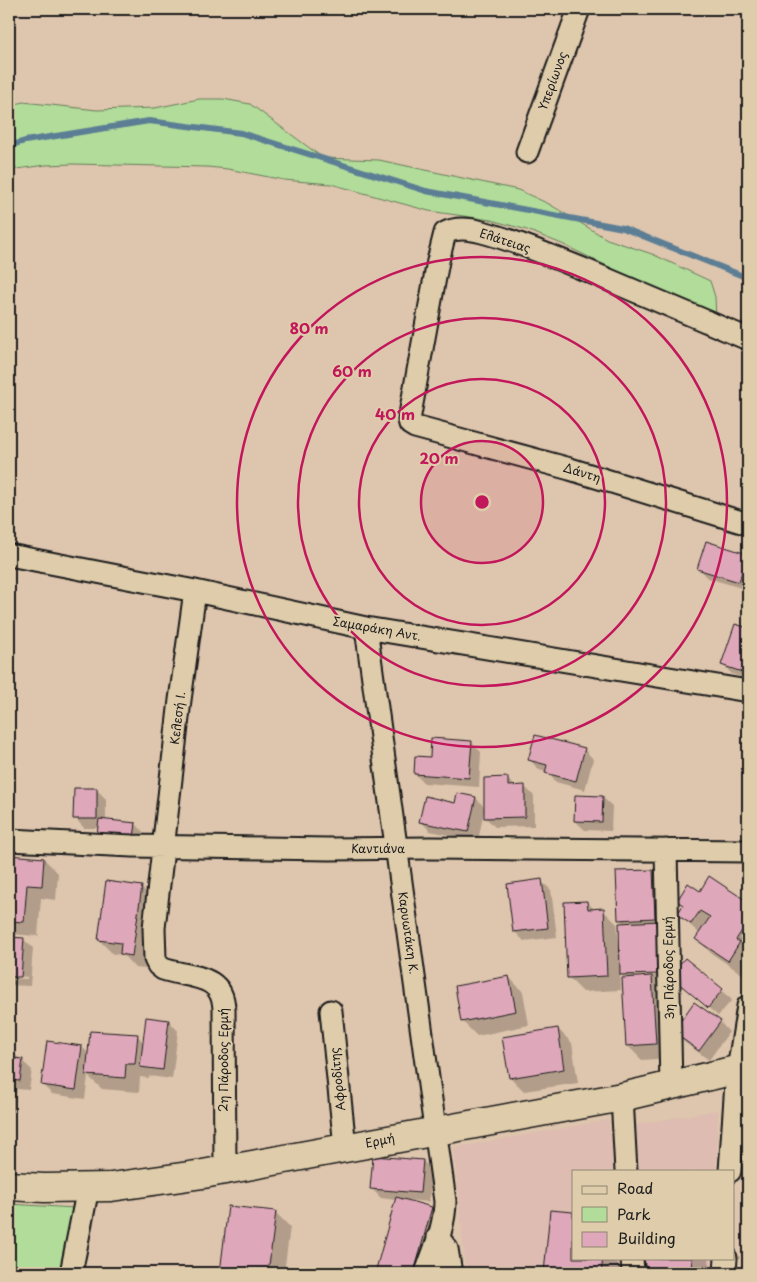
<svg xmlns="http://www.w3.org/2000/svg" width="757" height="1282" font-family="'Playpen Sans',sans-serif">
  <rect width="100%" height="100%" fill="#dec5ad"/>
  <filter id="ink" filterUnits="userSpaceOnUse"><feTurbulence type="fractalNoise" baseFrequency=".02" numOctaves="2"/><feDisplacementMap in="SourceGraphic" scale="10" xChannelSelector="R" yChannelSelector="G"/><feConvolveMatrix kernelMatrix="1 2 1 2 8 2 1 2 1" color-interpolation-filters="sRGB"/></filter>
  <g filter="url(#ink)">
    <path fill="#debcb1" d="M718 1110 716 1171H637L634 1125Z
      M609 1120 614 1171H573V1258H620L621 1273H466L454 1148Z
      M644 1258H713V1273H646Z"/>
    <path fill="#b1dc99" stroke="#667c5a" d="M199 99H223L250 104 323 158 379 160 518 190 549 204 607 239 652 254 710 281 715 297 716 319 562 244 527 230 491 220 429 211 331 184 284 180 228 169 207 167 73 164 46 165 9 170V106L23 102 97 110 155 108Z
      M9 1204 75 1208 60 1273H9Z"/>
    <path fill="#0003" fill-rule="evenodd" d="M747 555 748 557V590L708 578 699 568Z
      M736 625 748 629V679L732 674 723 665Z
      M471 742 481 752 479 787 424 783 415 774 431 758Z
      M584 749 593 759 585 790 556 782 547 772 539 770 530 760Z
      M507 779 516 787 524 786 534 796V826L495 827 486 818 484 811 478 841 430 831 421 821 456 804 476 798 485 808Z
      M97 790 106 799V821L136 824 145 834 144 847 99 828H84L75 818Z
      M602 797 612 806 611 831 585 830 575 821Z
      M9 856 44 859 58 873 56 900 41 898 38 936 9 934Z
      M653 871 662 880 674 973 685 959 732 1000 718 1016 674 978 670 1058 642 1060 627 1045 625 979 620 973 621 990 583 992 569 978 587 902 595 910H603L617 924 619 948H621L624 924 619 919ZM667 973V975L634 976V974Z
      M709 878 748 903V965L742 974 711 953 697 939 700 934 679 915 684 906 678 901 700 892Z
      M541 881 551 890 557 937 524 941 514 931Z
      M141 887 155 901 146 969 135 968 123 955 113 954 99 940Z
      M9 938 23 939 33 948 30 986 9 985V978L27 979V977L9 975Z
      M509 977 523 992 529 1025 477 1036 462 1021Z
      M169 1021 178 1031 172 1079 149 1076V1078L140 1077 139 1092 102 1089 88 1076 85 1099 52 1094 42 1084 82 1047 89 1054 137 1035 144 1043Z
      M720 1022 729 1032 709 1060 684 1042 674 1032Z
      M558 1029 572 1043 578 1083 524 1091 510 1077Z
      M9 1049 32 1070 29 1090 17 1089 14 1112 9 1111Z
      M423 1161 432 1171 429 1202 409 1200 408 1202 432 1208 446 1222 432 1273H376L396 1200 381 1198 372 1189Z
      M229 1207 276 1213 290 1227 284 1273H221Z
      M552 1211 573 1213V1258H612L622 1269 621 1273H545Z
      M646 1258H708L710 1273H647Z"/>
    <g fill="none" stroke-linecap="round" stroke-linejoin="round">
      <path stroke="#5c7e95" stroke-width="6" d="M9 146 25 141 149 121 241 133 426 191 623 228 748 278"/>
    </g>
    <path fill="#dfa7ba" stroke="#1c1c1c" d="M706 541 747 554 739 582 697 569Z
      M735 624 748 628V674L721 665Z
      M535 735 585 748 576 781 545 773 547 765 528 760Z
      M431 738 472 741 469 778 414 774 415 756 430 757Z
      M508 777V786L525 785V817L484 818V778Z
      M74 788H97V819H73Z
      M457 793 476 797 468 832 419 822 425 796 455 803Z
      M575 795 603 796 602 822 574 821Z
      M99 819 136 823 134 838 97 834Z
      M9 855 44 858 42 886 27 885 24 922 9 921Z
      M653 870 655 918 618 920 616 871Z
      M709 876 748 902V921L736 940 740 942 728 961 695 939 710 917 700 911 691 924 677 915 683 905 677 901 688 883 700 891Z
      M542 879 548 928 513 932 507 884Z
      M106 881 142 886 132 956 120 954 121 943 98 940Z
      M587 901 588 909 604 908 607 976 567 978 564 902Z
      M660 921 661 974 620 975 619 923Z
      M9 937 24 938 21 977H9Z
      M685 958 723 989 708 1008 670 976Z
      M509 976 516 1011 461 1022 455 986Z
      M652 976 656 1044 626 1046 622 978Z
      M694 1002 721 1021 699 1051 673 1032Z
      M146 1017 169 1020 163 1070 140 1067Z
      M558 1028 564 1069 509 1078 502 1037Z
      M90 1031 138 1034 135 1064H126L125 1078 86 1075Z
      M47 1041 82 1046 76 1090 41 1085Z
      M9 1058 23 1059 20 1081 9 1080Z
      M373 1156 423 1160 420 1193 370 1189Z
      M396 1197 432 1207 414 1273H375Z
      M228 1206 276 1211 268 1273H220Z
      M550 1210 573 1212V1258H603L601 1273H544Z
      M644 1258H692L693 1273H646Z"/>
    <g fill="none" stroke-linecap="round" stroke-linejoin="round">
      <g stroke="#1c1c1c" stroke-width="25">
        <path id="minor" d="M527 152 579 9
          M748 339C693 316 638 292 583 269 550 256 517 241 482 232 471 229 456 227 445 233L438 261 409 420 410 424 415 427 570 469 748 524
          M9 555 195 591 366 628 748 691
          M195 591 180 700 154 928 155 959 158 965 163 969C189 978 223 973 224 1009L225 1170
          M366 628 445 1201C445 1226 434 1250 426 1273
          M9 840 132 846 329 849 429 848 748 851
          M666 850 671 1086
          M331 1011 345 1147
          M622 1097 626 1171
          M730 1171 736 1083 748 1006
          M438 1237 447 1249 451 1273
          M632 1258 633 1273
          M71 1273 88 1188
          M725 1273 726 1258"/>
      </g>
      <g stroke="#1c1c1c" stroke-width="31">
        <path id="tertiary" d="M9 1186 44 1188 111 1187 203 1174 622 1097 748 1067"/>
      </g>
      <use href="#minor" stroke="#deccaa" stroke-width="21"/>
      <use href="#tertiary" stroke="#deccaa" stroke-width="28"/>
    </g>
  </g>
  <circle cx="482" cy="502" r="61" fill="#c2185b" fill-opacity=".12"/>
  <g fill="none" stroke="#c2185b" stroke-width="2.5">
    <circle cx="482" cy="502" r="61"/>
    <circle cx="482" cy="502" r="123"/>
    <circle cx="482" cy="502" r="184"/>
    <circle cx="482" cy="502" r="245"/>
  </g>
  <g text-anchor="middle" stroke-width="4" stroke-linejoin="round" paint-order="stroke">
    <g font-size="12" fill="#1c1c1c" stroke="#deccaa">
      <text transform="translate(553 81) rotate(-70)" y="4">Υπερίωνος</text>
      <text transform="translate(505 241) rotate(18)" y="4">Ελάτειας</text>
      <text transform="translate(582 473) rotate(17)" y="4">Δάντη</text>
      <text transform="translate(377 629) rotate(10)" y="4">Σαμαράκη Αντ.</text>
      <text transform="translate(178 718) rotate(-83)" y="4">Κελεσή Ι.</text>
      <text x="378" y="853">Καντιάνα</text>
      <text transform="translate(408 933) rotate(82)" y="4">Καρυωτάκη Κ.</text>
      <text transform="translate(669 968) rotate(-91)" y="4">3η Πάροδος Ερμή</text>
      <text transform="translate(224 1060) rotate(-90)" y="4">2η Πάροδος Ερμή</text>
      <text transform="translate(338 1079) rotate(-96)" y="4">Αφροδίτης</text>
      <text transform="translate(380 1141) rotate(-11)" y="4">Ερμή</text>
    </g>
  </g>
  <circle cx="482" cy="502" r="8" fill="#c2185b" stroke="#deccaa" stroke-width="2.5"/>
  <g font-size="15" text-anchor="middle" font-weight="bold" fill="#c2185b" stroke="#deccaa" stroke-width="4" stroke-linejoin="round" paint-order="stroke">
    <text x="309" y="334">80 m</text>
    <text x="352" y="377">60 m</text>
    <text x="395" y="420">40 m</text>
    <text x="439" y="464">20 m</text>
  </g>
  <rect width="757" height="1282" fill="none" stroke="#deccaa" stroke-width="30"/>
  <rect x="15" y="15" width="727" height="1252" fill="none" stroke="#1c1c1c" stroke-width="2" filter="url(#ink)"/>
  <rect x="572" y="1170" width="162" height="90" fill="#deccaa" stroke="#908671"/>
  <rect x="582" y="1186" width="25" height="8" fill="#deccaa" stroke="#908671"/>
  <text x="617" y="1194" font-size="15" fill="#1c1c1c">Road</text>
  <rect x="582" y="1207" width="25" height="15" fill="#b1dc99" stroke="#908671"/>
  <text x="617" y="1220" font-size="15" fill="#1c1c1c">Park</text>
  <rect x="582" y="1232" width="25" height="15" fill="#dfa7ba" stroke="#908671"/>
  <text x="617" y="1244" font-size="15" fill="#1c1c1c">Building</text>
</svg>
